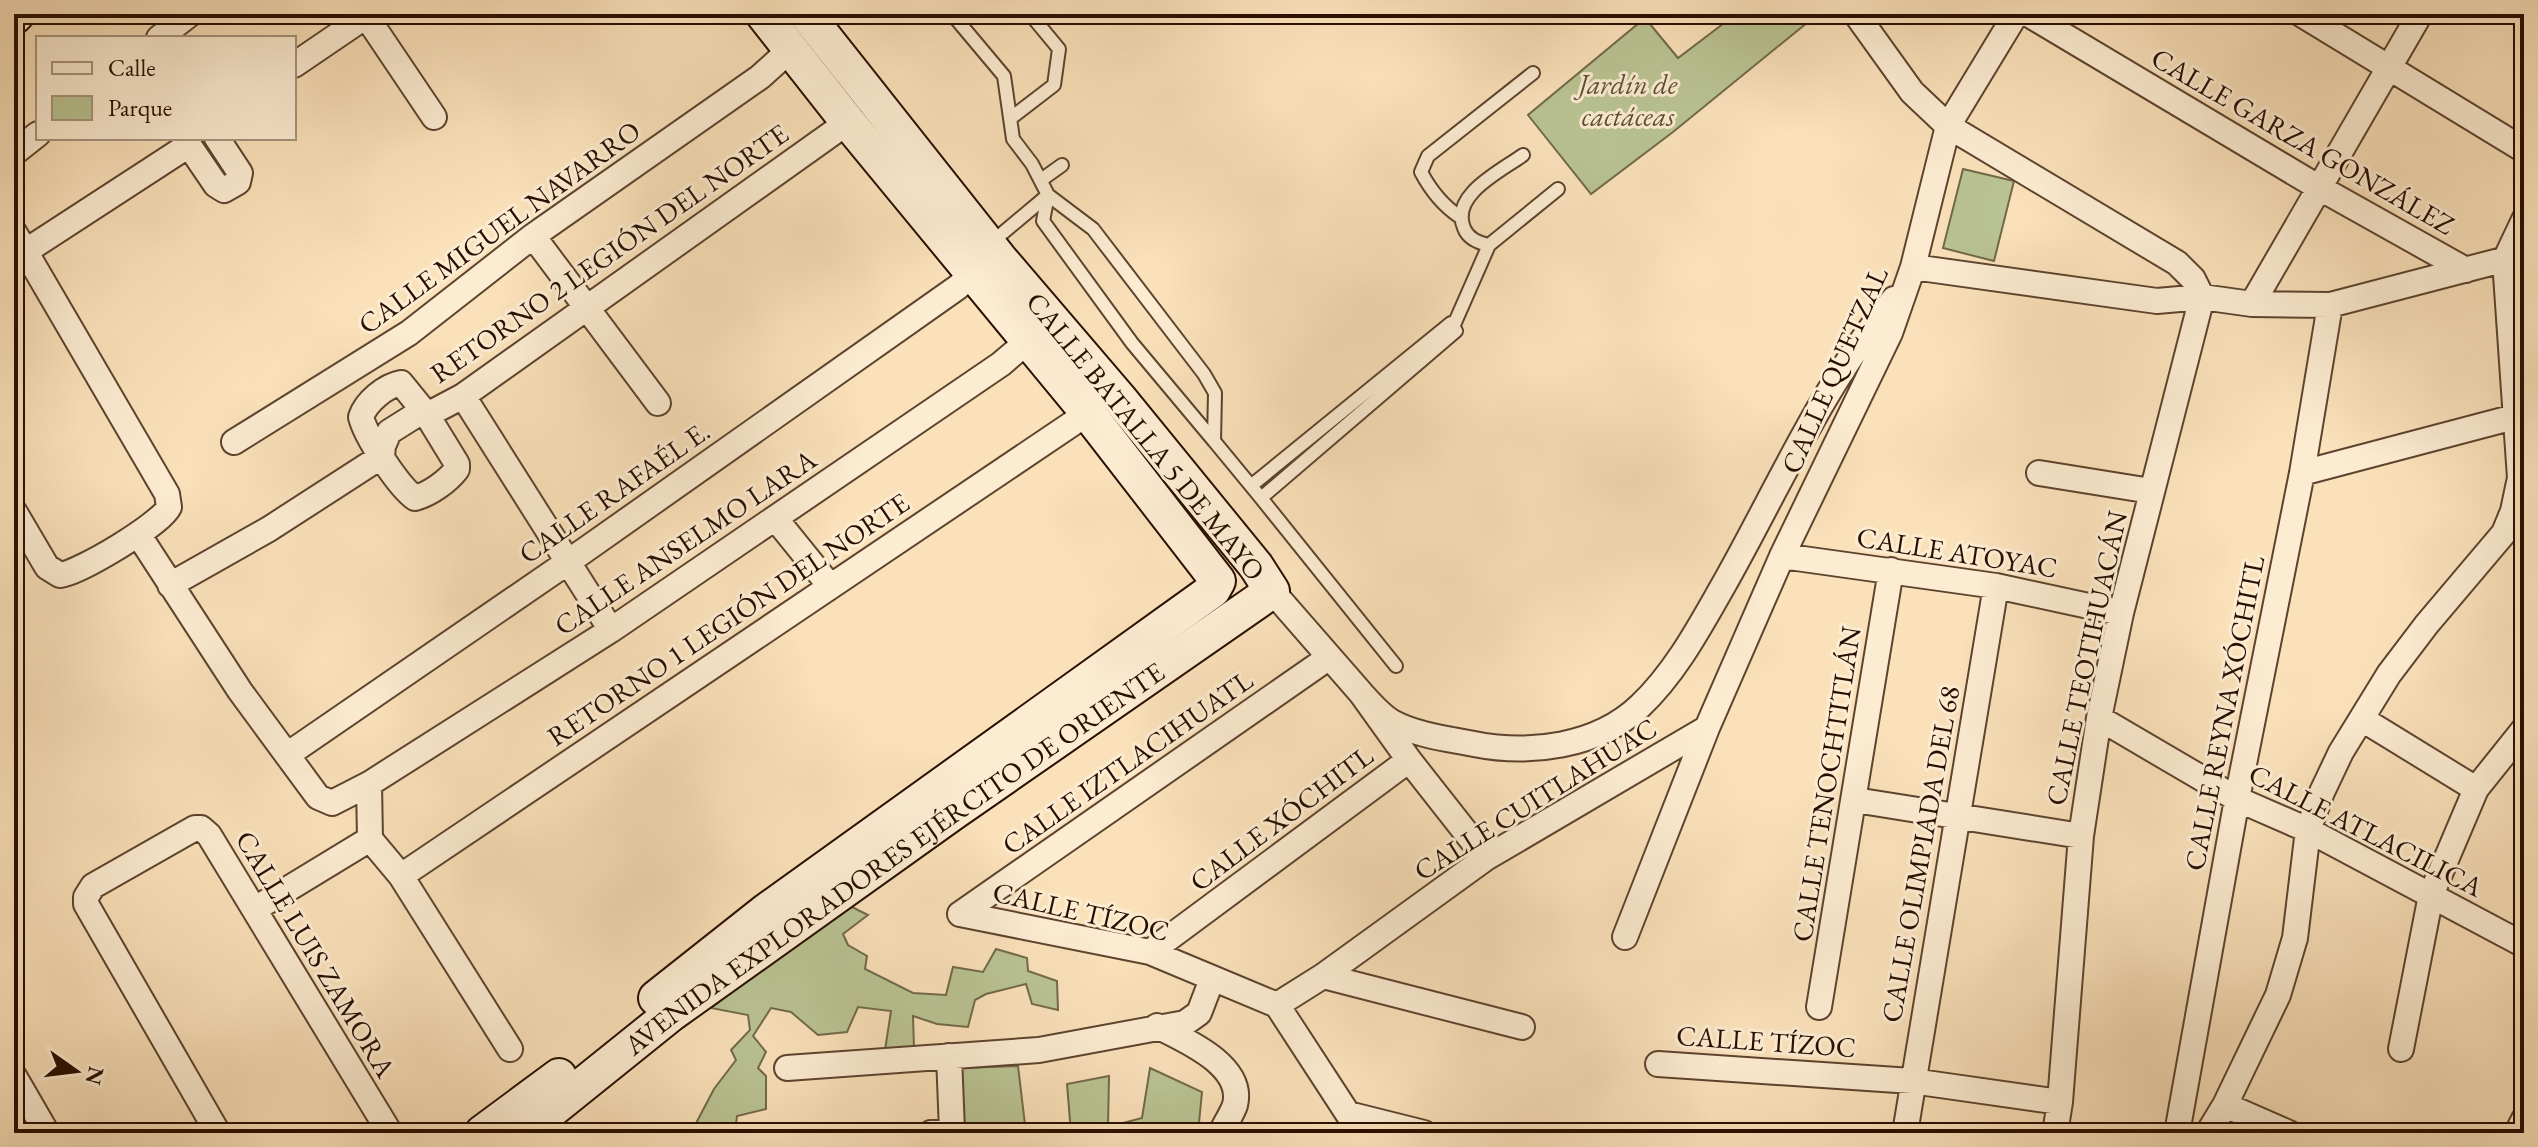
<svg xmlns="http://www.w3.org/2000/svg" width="2538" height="1147" font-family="'EB Garamond',serif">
  <rect width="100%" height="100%" fill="#fae1ba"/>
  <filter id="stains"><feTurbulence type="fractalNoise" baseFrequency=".0025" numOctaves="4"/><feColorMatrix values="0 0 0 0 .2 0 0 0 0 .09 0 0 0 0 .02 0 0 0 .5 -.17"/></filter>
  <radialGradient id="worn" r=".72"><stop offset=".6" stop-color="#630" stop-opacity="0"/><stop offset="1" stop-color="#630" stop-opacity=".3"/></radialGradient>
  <path fill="#bac493" stroke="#72694a" stroke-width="2" d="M1736 14H1802L1808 22 1673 132 1591 194 1528 115 1645 18 1678 58Z
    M1963 169 2014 181 1994 261 1943 248Z
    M846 904 868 915 843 934 848 945 867 956 865 969 913 993 946 995 953 967 983 972 996 949 1027 958 1028 971 1057 981 1058 1010 1032 1004 1026 984 986 994 975 1000 968 1027 937 1024 913 1016 914 1048 885 1050 891 1011 858 1007 847 1032 818 1035 791 1012 771 1008 753 1036 766 1052 758 1068 766 1076V1109L737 1116 735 1133H708L694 1127 714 1089 736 1060 731 1050 750 1030 748 1015 711 1008Z
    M1018 1066 1026 1133H961L960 1068Z
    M1150 1068 1202 1092 1198 1133H1071L1067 1084 1109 1076 1108 1127 1142 1118Z"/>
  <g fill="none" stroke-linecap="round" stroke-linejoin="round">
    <g stroke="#5d432e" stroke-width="16">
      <path id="lane" d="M952 14 1004 76 1013 139 1032 164 1048 195 992 242
        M1011 118 1054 85 1059 49 1030 14
        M1041 180 1062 165
        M1048 195 1093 229 1204 374 1215 393 1214 441 1132 343 1043 221Z
        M1460 217C1442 205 1431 191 1421 172L1428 156 1533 73
        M1489 245C1479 243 1468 239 1464 228 1450 195 1501 171 1523 155
        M1453 327 1489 245 1558 189
        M1214 441 1261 498 1456 331 1451 323 1252 485
        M1261 498 1396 666"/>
    </g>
    <g stroke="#5d432e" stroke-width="28">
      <path id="street" d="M1856 14 1912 92 1948 126 2177 263 2193 279 2202 297 2121 613 2099 718 2081 836 2060 1102 2055 1133
        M2028 14 2318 187 2466 270
        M2301 14 2524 150
        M366 16 434 117
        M159 38 190 14
        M294 65 369 14
        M184 138 216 185 224 190 238 182 240 173 217 138
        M14 153 38 134
        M14 232 167 494 169 507C161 524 79 573 60 575L47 567 14 511
        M533 236 658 403
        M26 251 189 145
        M1913 267 2157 301 2202 297 2252 304 2330 305 2518 256
        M2252 304 2420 14
        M401 383 427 415 457 464V469C448 481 430 494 415 498 399 487 366 437 361 417 366 402 385 386 401 383Z
        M463 396 611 630
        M234 442 409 333 533 236 760 77 791 49
        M2039 473 2151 491
        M2302 473 2518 416
        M775 518 830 586
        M138 534 240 691 318 797 332 803 369 784 611 630 1001 364 1028 341
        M1782 556 1996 586 2121 613
        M170 585 269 529 382 456 383 446 389 432 416 415H427L463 396 848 122
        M1272 591 1361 693 1409 760 1486 858
        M1361 693C1370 703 1380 715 1392 722 1416 735 1448 739 1474 744 1529 755 1597 747 1640 706 1675 673 1699 628 1723 586 1778 489 1822 385 1894 299
        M2099 718 2237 799 2308 830 2524 945
        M2362 719 2476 789
        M287 755 568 562 958 287 972 274
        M369 784 370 839 401 876 510 1049
        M1855 800 2081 836
        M401 876 1088 413
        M255 909 370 839
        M960 914 1328 658
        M960 914 1150 952 1277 1005
        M1625 937 1707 728 1782 556 1890 333 1913 267 1948 126 2016 14
        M1150 952 1409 760
        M1323 976 1522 1027
        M1277 1005 1323 976 1486 858 1707 728
        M1277 1005 1348 1114 1424 1133
        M1819 1007 1891 570
        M1157 1026C1184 1040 1245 1065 1235 1105 1232 1114 1225 1124 1221 1133
        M2401 1049 2431 895 2476 789 2524 729
        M1658 1064 1912 1081 2060 1102
        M787 1068 1039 1050 1185 1023 1199 1013 1212 979
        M14 1076 47 1133
        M2225 1105 2289 1133
        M218 1133 86 904V897L93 886 195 828H201L209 835 390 1133
        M931 1133 952 1131 949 1056
        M1905 1133 1996 586
        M2177 1133 2237 799 2302 473 2330 305
        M2208 1133 2225 1105 2278 995 2295 938 2308 830 2322 792 2341 752 2389 674 2427 624 2504 533 2513 511 2520 478 2505 260 2524 220
        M2517 1133 2524 1119"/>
    </g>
    <g stroke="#290e00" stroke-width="38">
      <g id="secondary">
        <path d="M14 17 17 14"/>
        <path d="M656 998 766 911 1202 598 1213 590 1218 581 1088 413 848 122 763 14"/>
        <path d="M482 1133 559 1076"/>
        <path id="s1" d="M523 1133 671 1014 954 812 1272 591 1256 566 1119 398 1000 259 806 14"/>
      </g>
    </g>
    <use href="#lane" stroke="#fcecd2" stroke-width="12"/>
    <use href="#street" stroke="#fcecd2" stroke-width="24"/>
    <use href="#secondary" stroke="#fcecd2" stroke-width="34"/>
  </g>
  <g text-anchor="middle" stroke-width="6" stroke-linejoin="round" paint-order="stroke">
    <g font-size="28" font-style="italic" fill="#5c4e33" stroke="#fcecd2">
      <text x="1628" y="94">Jardín de<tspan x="1628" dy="32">cactáceas</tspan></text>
    </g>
    <g font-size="28" fill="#290e00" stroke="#fcecd2">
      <text transform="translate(2303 141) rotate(30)" y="10">CALLE GARZA GONZÁLEZ</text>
      <text transform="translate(499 227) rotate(-36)" y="10">CALLE MIGUEL NAVARRO</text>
      <text transform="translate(609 253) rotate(-35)" y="10">RETORNO 2 LEGIÓN DEL NORTE</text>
      <text transform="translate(1834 370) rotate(-66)" y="10">CALLE QUETZAL</text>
      <text transform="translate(1146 436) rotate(51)" y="10">CALLE BATALLA 5 DE MAYO</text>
      <text transform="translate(614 492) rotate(-35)" y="10">CALLE RAFAÉL E.</text>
      <text transform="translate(685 542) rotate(-34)" y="10">CALLE ANSELMO LARA</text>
      <text transform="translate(1957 552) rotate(9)" y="10">CALLE ATOYAC</text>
      <text transform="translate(728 619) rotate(-34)" y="10">RETORNO 1 LEGIÓN DEL NORTE</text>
      <text transform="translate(2086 658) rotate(-78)" y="10">CALLE TEOTIHUACÁN</text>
      <text transform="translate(2224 713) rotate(-79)" y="10">CALLE REYNA XÓCHITL</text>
      <text transform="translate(1127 762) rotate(-35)" y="10">CALLE IZTLACIHUATL</text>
      <text transform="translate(1826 784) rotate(-81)" y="10">CALLE TENOCHTITLÁN</text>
      <text transform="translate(1535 799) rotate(-32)" y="10">CALLE CUITLAHUAC</text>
      <text transform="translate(1281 818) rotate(-37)" y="10">CALLE XÓCHITL</text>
      <text transform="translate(2366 830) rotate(27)" y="10">CALLE ATLACILICA</text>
      <text transform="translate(1920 854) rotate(-80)" y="10">CALLE OLIMPIADA DEL 68</text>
      <text dy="10" stroke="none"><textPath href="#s1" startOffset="462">AVENIDA EXPLORADORES EJÉRCITO DE ORIENTE</textPath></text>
      <text transform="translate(1081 911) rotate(13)" y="10">CALLE TÍZOC</text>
      <text transform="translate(316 954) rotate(59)" y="10">CALLE LUIS ZAMORA</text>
      <text transform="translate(1766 1041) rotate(4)" y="10">CALLE TÍZOC</text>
    </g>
  </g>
  <rect width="2538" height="1147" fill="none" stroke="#fae1ba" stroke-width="48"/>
  <rect x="16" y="16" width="2506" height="1115" fill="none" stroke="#290e00" stroke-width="4"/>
  <rect x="24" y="24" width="2490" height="1099" fill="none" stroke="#290e00" stroke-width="2"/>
  <rect x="36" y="36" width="260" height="104" fill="#fcecd2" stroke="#a8937e" stroke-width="2"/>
  <rect x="52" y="62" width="40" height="12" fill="#fcecd2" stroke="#a8937e" stroke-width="2"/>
  <text x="108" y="76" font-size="24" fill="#290e00">Calle</text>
  <rect x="52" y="96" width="40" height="24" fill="#bac493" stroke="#a8937e" stroke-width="2"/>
  <text x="108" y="116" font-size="24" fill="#290e00">Parque</text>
  <g transform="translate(76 1071) rotate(104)" stroke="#fcecd2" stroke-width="6" paint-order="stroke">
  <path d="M0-6L14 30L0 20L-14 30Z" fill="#290e00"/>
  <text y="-12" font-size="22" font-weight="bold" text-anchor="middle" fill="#290e00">N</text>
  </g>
  <rect width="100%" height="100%" filter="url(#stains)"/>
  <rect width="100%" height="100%" fill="url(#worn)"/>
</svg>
